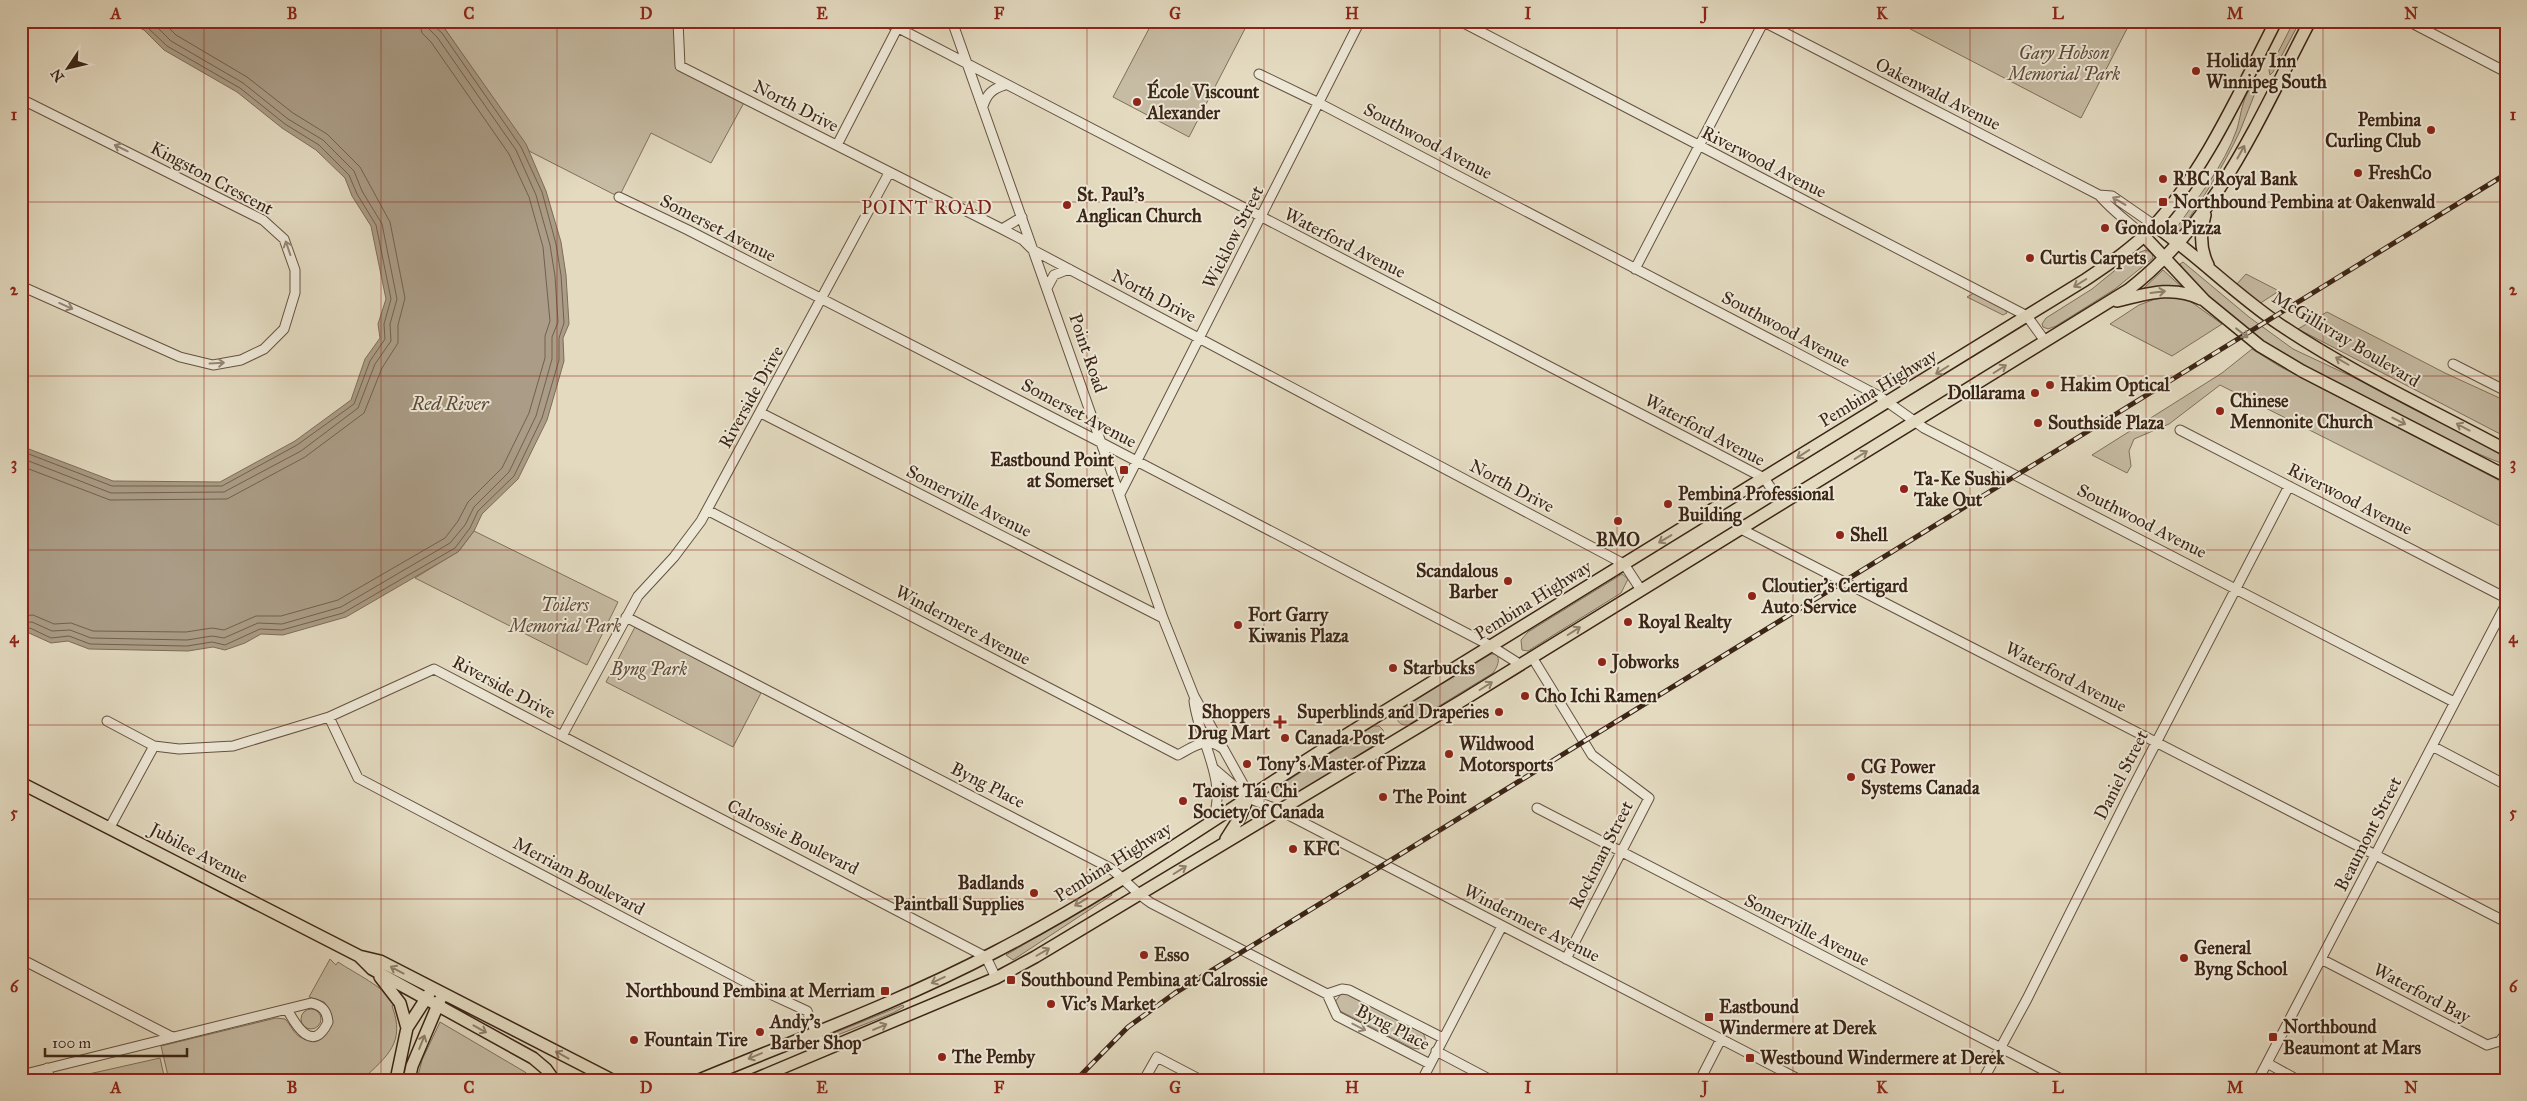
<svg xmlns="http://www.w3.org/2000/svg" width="2527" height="1101" font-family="'IM FELL Great Primer',serif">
  <rect width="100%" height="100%" fill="#e3dac0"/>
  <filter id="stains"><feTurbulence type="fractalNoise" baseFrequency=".004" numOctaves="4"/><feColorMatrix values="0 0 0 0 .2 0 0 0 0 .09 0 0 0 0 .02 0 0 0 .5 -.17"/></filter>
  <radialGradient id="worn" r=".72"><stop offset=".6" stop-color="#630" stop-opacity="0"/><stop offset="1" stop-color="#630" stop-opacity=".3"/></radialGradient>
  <path fill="#c6bba3" stroke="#80705c" d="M436 21H678L680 66 746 99 711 163 651 133 619 197 529 151 445 29Z
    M1153 21H1249L1189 137 1113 97Z
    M1895 21H2131L2081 118Z
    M2294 21H2300L2273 72 2270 75 2269 70Z
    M2256 84 2257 88C2251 102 2246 117 2240 131 2223 167 2203 199 2180 231L2175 234 2177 227C2199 196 2224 166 2237 129 2241 116 2243 90 2256 84Z
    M2146 250 2152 253 2153 258 2115 289 2056 326 2048 329 2043 327 2042 324 2046 318 2092 289 2135 254Z
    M2183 262 2249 317 2293 349 2372 386 2506 456V465C2463 449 2423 427 2383 406 2316 372 2222 330 2180 264Z
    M2163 270 2183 288 2145 290 2144 288Z
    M2246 274 2279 291 2259 304 2236 285Z
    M1974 293 2005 309 2007 313 2003 315 1967 297Z
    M2174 295 2190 301 2222 324 2172 356 2110 324 2139 305 2158 298V296Z
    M2327 312 2445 373 2506 401V437L2298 329Z
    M2252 349 2279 366 2506 484V529L2220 385 2169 424 2134 439 2129 451 2131 466 2127 473 2092 455 2222 373Z
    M474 531 618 602 587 665 415 578 459 551Z
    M1622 574 1628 579 1621 593 1528 651 1522 650 1521 640 1528 632Z
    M635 627 761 693 733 747 606 682Z
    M1491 654H1496C1501 660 1497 667 1493 673L1408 725C1398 726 1394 718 1399 710Z
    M1373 726H1379L1383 730 1384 736 1381 741 1294 795 1283 797 1270 794V792Z
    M1111 893 1112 895 1013 960 1006 955Z
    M330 959 336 965 338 962C358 975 380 985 396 1003L392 1006C406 1043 387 1056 362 1080H169L161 1046 276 1018 285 1019C291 1025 293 1033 300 1037 324 1051 341 1021 324 1002L309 997Z
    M1341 994H1348L1423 1033C1427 1039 1426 1045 1419 1049L1412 1048 1340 1011 1335 1002Z
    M903 1005 904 1007 893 1013 825 1040 827 1036Z
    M301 1019a10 10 0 1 1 20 0a10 10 0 1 1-20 0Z
    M440 1022 525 1072 534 1080H417L422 1060Z
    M160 1058 165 1080H62Z"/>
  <path fill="#aa9c86" stroke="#7e6c59" d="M124 21H436L445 29 526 144 546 191 561 242 566 275 569 324 563 338 564 361 547 420 518 479 482 514 474 531 458 552 346 617 283 635 261 634 245 643 225 650 213 647 188 651 89 649 68 641 51 643 29 633 21 635V446L113 481 220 482 295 441 351 400 365 359 380 338 378 324 386 299 371 226 352 196 345 178 316 150 282 128 237 92 164 50 144 30Z"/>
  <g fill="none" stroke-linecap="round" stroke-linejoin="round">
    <path stroke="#72604e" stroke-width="1" d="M21 451 112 486H222L297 445 354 404 370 361 385 339 384 324 391 299 376 225 357 194 349 175 319 145 285 124 240 88 167 46 147 27 136 21
      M21 458 111 493 224 492 301 451 358 408 375 364 391 341 390 324 397 299 382 224 362 191 354 171 323 140 288 119 243 83 171 41 151 21
      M21 466 110 500 227 499 305 457 364 413 382 368 398 343V325L405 298 390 222 360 167 327 134 293 113 247 77 176 35 162 21
      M21 616 33 615 54 624 71 623 93 631 186 632 212 628 224 630 256 616H281L338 600 445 538 458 521 468 502 502 468 529 413 545 358V336L550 321 543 247 529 197 509 154 431 42 422 33 419 21
      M21 623 32 622 52 631 70 630 91 638 187 640 212 636 224 638 258 623 282 624 341 607 450 543 465 525 474 507 509 472 536 416 552 359V337L558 322 555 276 550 245 536 195 516 150 437 37 429 29 427 21
      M21 630 30 628 51 638 69 636 90 644 187 646 212 642 225 645 260 629 282 630 343 613 455 548 470 528 478 511 514 476 542 418 559 360V338L564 323 561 275 556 244 542 192 521 147 442 33 434 26 433 21"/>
    <g stroke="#655240" stroke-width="11">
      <path id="minor" d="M678 21 680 66 1002 229 1023 240 1033 250 1624 564 1641 590
        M885 21 1764 478 1782 504
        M952 21 1163 618 1194 696 1243 784 1248 798
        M1460 21 2027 316 2045 341
        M1762 21 2099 195 2112 196 2154 225
        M2408 21 2506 72
        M1259 74 1317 102 1879 396 1924 428 2454 702
        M21 99 263 220 284 239 295 270V293L284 329 264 349 241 360 213 365 180 357 21 286
        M983 106C987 94 992 89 1005 85
        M837 145 901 21
        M2099 195C2112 211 2129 222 2144 236
        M619 197 688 230 1102 443 1491 646 1521 665
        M1002 229 1022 217
        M1635 269 1764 21
        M1047 288 1054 275 1069 269
        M2453 364 2506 391
        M761 413 1163 618
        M2180 430 2506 598
        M1120 494 1360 21
        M707 510 1178 755C1193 747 1206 736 1222 748
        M1741 529 2506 922
        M626 617 1110 868C1125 879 1135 893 1151 903L1327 994 1337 1016 1430 1064
        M1532 657 1592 755 1649 798 1566 959
        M1194 701C1199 742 1229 781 1212 822
        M329 717 358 778 753 986 807 1011 823 1051
        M107 721 154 746 179 749 233 746 329 717 434 669 562 736 638 596 674 557 701 521 889 173
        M562 736 986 957 996 978
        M2432 746 2506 785
        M1213 768 1248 798 1279 810 1800 1080
        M1537 808 2063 1080
        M110 827 154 746
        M21 959 172 1037
        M2321 959 2487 1045 2500 1041 2506 1033
        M1327 994 1342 989 1349 990 1443 1038
        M1436 1051 1491 1080
        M2267 1063 2298 1080
        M47 1068 50 1080
        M21 1075 311 1003C322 1005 327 1011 328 1022 313 1054 296 1026 287 1009
        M1144 1080 1157 1057 1201 1080
        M1422 1080 1502 926
        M1700 1080 1721 1039
        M1983 1080 2027 999 2129 795 2289 486
        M2258 1080 2506 604"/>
    </g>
    <g stroke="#3b2516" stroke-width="14">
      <path id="major" d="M2205 215C2200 232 2200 249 2208 265
        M2154 225C2198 256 2236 295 2279 324 2350 372 2430 409 2506 450
        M2144 236 2205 301 2260 346 2302 371 2506 476
        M2117 301C2146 294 2173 285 2201 299
        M21 783 359 956 380 961 612 1080
        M1226 839 1240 817 1248 798
        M359 956 372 969 533 1058 546 1069 554 1080
        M380 977 400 1003 407 1028
        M396 1080 407 1028 429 994
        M409 1080 412 1066 440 1000
        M699 1080C798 1039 900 1002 995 952 1119 888 1233 805 1351 732 1595 580 1840 430 2085 280 2107 265 2130 250 2149 231 2203 175 2240 91 2276 21
        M753 1080 996 978 1035 957 1463 700 2128 290C2217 222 2259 118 2310 21"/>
    </g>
    <use href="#minor" stroke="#ede7d6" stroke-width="9"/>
    <use href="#major" stroke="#e3dac0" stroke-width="11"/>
    <g stroke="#3b2516" stroke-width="5">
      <path id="rail" d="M1076 1080 1128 1027 1175 993 2506 174"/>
    </g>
    <use href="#rail" stroke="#ede7d6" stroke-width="3" stroke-dasharray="9" stroke-linecap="butt"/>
  </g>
  <defs><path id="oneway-shaft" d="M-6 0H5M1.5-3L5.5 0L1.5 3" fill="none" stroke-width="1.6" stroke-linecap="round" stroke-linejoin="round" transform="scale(1.25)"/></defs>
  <g stroke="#948676">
    <use href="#oneway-shaft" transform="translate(121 148) rotate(-154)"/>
    <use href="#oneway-shaft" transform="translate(2119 201) rotate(-149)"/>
    <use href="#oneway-shaft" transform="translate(288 248) rotate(-109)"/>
    <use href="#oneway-shaft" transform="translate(66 306) rotate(24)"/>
    <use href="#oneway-shaft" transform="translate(217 363) rotate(-3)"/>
    <use href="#oneway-shaft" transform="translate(1359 1027) rotate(27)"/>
  </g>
  <g stroke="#8f806b">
    <use href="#oneway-shaft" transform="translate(2241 152) rotate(-61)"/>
    <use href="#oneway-shaft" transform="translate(2080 283) rotate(148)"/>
    <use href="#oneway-shaft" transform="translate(2158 292) rotate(-7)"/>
    <use href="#oneway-shaft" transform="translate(2242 333) rotate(38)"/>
    <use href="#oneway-shaft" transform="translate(2342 361) rotate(-150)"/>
    <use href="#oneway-shaft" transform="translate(2000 369) rotate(-32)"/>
    <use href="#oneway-shaft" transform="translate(1942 370) rotate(148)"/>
    <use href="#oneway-shaft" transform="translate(2399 421) rotate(27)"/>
    <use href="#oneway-shaft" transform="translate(2463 427) rotate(-152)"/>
    <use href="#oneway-shaft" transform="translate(1803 454) rotate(147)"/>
    <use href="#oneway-shaft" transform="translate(1861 455) rotate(-32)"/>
    <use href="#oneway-shaft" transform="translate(1665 539) rotate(149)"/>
    <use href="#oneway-shaft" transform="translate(1574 631) rotate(-32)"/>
    <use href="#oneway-shaft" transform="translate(1486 686) rotate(-32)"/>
    <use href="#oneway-shaft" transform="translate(1180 870) rotate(-32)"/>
    <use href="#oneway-shaft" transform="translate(1081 902) rotate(149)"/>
    <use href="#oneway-shaft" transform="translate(1043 952) rotate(-30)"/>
    <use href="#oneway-shaft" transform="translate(397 970) rotate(-152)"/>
    <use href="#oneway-shaft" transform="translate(938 980) rotate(155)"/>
    <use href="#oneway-shaft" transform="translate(880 1027) rotate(-23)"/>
    <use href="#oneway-shaft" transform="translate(480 1029) rotate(29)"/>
    <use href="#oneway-shaft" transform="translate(422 1042) rotate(-68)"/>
    <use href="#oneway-shaft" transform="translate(562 1055) rotate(-151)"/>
    <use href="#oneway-shaft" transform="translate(755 1056) rotate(157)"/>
  </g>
  <path fill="none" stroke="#8f2418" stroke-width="1" stroke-opacity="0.55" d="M204 21V1080M381 21V1080M557 21V1080M734 21V1080M910 21V1080M1087 21V1080M1264 21V1080M1440 21V1080M1617 21V1080M1793 21V1080M1970 21V1080M2146 21V1080M2323 21V1080M21 202H2506M21 376H2506M21 550H2506M21 725H2506M21 899H2506"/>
  <g fill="#8f2418" stroke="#ede7d6" stroke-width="2">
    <circle cx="2196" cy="71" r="5"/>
    <circle cx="1137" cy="102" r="5"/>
    <circle cx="2431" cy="130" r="5"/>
    <circle cx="2358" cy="173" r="5"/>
    <circle cx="2163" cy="179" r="5"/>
    <rect x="2158" y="197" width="10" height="10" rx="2.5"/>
    <circle cx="1067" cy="205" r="5"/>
    <circle cx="2105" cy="228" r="5"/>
    <circle cx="2030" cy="258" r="5"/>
    <circle cx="2050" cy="385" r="5"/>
    <circle cx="2035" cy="393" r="5"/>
    <circle cx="2220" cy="411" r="5"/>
    <circle cx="2038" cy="423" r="5"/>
    <rect x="1119" y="465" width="10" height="10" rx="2.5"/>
    <circle cx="1904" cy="489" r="5"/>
    <circle cx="1668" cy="504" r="5"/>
    <circle cx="1618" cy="521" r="5"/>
    <circle cx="1840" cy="535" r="5"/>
    <circle cx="1508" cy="581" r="5"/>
    <circle cx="1752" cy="596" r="5"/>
    <circle cx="1628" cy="622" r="5"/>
    <circle cx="1238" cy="625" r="5"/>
    <circle cx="1602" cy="662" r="5"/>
    <circle cx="1393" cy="668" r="5"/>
    <circle cx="1525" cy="696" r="5"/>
    <circle cx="1499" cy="712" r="5"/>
    <path d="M1277.5 714.5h5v5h5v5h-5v5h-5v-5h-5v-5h5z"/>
    <circle cx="1285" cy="738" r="5"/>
    <circle cx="1449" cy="754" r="5"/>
    <circle cx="1247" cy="764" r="5"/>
    <circle cx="1851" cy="777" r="5"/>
    <circle cx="1383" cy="797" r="5"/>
    <circle cx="1183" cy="801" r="5"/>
    <circle cx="1293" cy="849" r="5"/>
    <circle cx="1034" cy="893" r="5"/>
    <circle cx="1144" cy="955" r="5"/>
    <circle cx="2184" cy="958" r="5"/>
    <rect x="1006" y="975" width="10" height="10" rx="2.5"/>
    <rect x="880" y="986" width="10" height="10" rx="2.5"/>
    <circle cx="1051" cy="1004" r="5"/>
    <rect x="1704" y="1012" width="10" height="10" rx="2.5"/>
    <circle cx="760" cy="1032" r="5"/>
    <rect x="2268" y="1032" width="10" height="10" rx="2.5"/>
    <circle cx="634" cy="1040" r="5"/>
    <circle cx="942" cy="1057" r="5"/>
    <rect x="1745" y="1053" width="10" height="10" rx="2.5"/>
  </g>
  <g text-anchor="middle" stroke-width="4" stroke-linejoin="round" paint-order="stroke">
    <g font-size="18" font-style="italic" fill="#5e4a39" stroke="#ede7d6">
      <text x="2064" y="59">Gary Hobson<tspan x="2064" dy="21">Memorial Park</tspan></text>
      <text x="565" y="611">Toilers<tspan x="565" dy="21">Memorial Park</tspan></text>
      <text x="649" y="675">Byng Park</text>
    </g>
    <g font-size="18" font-weight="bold" fill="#3b2516" stroke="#ede7d6" text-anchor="start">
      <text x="2206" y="67">Holiday Inn<tspan x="2206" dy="21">Winnipeg South</tspan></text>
      <text x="1147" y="98">École Viscount<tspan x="1147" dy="21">Alexander</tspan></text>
      <text x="2421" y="126" text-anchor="end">Pembina<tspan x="2421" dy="21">Curling Club</tspan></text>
      <text x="2368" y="179">FreshCo</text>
      <text x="2173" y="185">RBC Royal Bank</text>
      <text x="1077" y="201">St. Paul's<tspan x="1077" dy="21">Anglican Church</tspan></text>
      <text x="2173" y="208">Northbound Pembina at Oakenwald</text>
      <text x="2115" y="234">Gondola Pizza</text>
      <text x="2040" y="264">Curtis Carpets</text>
      <text x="2060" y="391">Hakim Optical</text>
      <text x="2025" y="399" text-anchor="end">Dollarama</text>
      <text x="2230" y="407">Chinese<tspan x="2230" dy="21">Mennonite Church</tspan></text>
      <text x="2048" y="429">Southside Plaza</text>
      <text x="1114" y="466" text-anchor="end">Eastbound Point<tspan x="1114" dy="21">at Somerset</tspan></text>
      <text x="1914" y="485">Ta-Ke Sushi<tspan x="1914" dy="21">Take Out</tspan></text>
      <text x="1678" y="500">Pembina Professional<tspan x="1678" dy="21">Building</tspan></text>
      <text x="1850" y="541">Shell</text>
      <text x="1618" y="546" text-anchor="middle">BMO</text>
      <text x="1498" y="577" text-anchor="end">Scandalous<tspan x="1498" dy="21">Barber</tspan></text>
      <text x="1762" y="592">Cloutier's Certigard<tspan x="1762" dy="21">Auto Service</tspan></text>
      <text x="1248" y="621">Fort Garry<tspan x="1248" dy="21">Kiwanis Plaza</tspan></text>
      <text x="1638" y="628">Royal Realty</text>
      <text x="1612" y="668">Jobworks</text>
      <text x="1403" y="674">Starbucks</text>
      <text x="1535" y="702">Cho Ichi Ramen</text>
      <text x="1270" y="718" text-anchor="end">Shoppers<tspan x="1270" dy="21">Drug Mart</tspan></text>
      <text x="1489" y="718" text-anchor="end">Superblinds and Draperies</text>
      <text x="1295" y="744">Canada Post</text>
      <text x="1459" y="750">Wildwood<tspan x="1459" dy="21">Motorsports</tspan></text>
      <text x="1257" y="770">Tony's Master of Pizza</text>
      <text x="1861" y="773">CG Power<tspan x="1861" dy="21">Systems Canada</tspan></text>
      <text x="1193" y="797">Taoist Tai Chi<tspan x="1193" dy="21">Society of Canada</tspan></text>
      <text x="1393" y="803">The Point</text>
      <text x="1303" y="855">KFC</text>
      <text x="1024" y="889" text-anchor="end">Badlands<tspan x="1024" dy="21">Paintball Supplies</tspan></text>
      <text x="2194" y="954">General<tspan x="2194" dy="21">Byng School</tspan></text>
      <text x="1154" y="961">Esso</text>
      <text x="1021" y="986">Southbound Pembina at Calrossie</text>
      <text x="875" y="997" text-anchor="end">Northbound Pembina at Merriam</text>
      <text x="1061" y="1010">Vic’s Market</text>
      <text x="1719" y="1013">Eastbound<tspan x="1719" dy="21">Windermere at Derek</tspan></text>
      <text x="770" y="1028">Andy's<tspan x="770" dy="21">Barber Shop</tspan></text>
      <text x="2283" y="1033">Northbound<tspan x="2283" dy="21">Beaumont at Mars</tspan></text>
      <text x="644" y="1046">Fountain Tire</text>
      <text x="952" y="1063">The Pemby</text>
      <text x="1760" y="1064">Westbound Windermere at Derek</text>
    </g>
    <g font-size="18" fill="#3b2516" stroke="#ede7d6">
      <text transform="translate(1938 94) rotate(27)" y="6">Oakenwald Avenue</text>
      <text transform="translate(796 106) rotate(27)" y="6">North Drive</text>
      <text transform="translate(1428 141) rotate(28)" y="6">Southwood Avenue</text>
      <text transform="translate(1764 162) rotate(27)" y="6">Riverwood Avenue</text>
      <text transform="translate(212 178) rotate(28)" y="6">Kingston Crescent</text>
      <text transform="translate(718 228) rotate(27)" y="6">Somerset Avenue</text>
      <text transform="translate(1233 237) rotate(-63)" y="6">Wicklow Street</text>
      <text transform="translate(1345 243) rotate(27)" y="6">Waterford Avenue</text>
      <text transform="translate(1154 296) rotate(28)" y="6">North Drive</text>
      <text transform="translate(1786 329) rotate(28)" y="6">Southwood Avenue</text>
      <text transform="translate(2346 339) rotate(31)" y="6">McGillivray Boulevard</text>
      <text transform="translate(1088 353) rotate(71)" y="6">Point Road</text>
      <text transform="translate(1878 388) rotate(-31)" y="6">Pembina Highway</text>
      <text transform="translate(751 397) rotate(-61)" y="6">Riverside Drive</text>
      <text transform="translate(1079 413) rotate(28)" y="6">Somerset Avenue</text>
      <text transform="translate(1705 430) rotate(28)" y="6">Waterford Avenue</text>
      <text transform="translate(1512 486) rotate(28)" y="6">North Drive</text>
      <text transform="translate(2350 499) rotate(27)" y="6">Riverwood Avenue</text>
      <text transform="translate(969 501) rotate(27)" y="6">Somerville Avenue</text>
      <text transform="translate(2142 521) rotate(27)" y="6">Southwood Avenue</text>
      <text transform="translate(1533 600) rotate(-32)" y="6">Pembina Highway</text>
      <text transform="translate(963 625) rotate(28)" y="6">Windermere Avenue</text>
      <text transform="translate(2066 677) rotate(27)" y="6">Waterford Avenue</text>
      <text transform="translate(504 687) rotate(28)" y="6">Riverside Drive</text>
      <text transform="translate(2121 775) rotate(-63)" y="6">Daniel Street</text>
      <text transform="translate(988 785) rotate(27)" y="6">Byng Place</text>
      <text transform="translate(2368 834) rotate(-63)" y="6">Beaumont Street</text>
      <text transform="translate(793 837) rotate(27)" y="6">Calrossie Boulevard</text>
      <text transform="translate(199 853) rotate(28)" y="6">Jubilee Avenue</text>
      <text transform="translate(1601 855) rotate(-63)" y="6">Rockman Street</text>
      <text transform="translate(1113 862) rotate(-32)" y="6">Pembina Highway</text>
      <text transform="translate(579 876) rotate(28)" y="6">Merriam Boulevard</text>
      <text transform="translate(1532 923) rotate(27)" y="6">Windermere Avenue</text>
      <text transform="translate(1807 930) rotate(27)" y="6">Somerville Avenue</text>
      <text transform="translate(2422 993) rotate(28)" y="6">Waterford Bay</text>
      <text transform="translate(1393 1027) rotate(27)" y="6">Byng Place</text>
    </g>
    <g font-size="19" letter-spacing="1" fill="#7a1f14" stroke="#ede7d6">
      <text x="927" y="214">POINT ROAD</text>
    </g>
    <g font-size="19" font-style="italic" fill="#5c4938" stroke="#ede7d6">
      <text x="450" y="410">Red River</text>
    </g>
  </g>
  <rect width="2527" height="1101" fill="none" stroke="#e3dac0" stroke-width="55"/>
  <g transform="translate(68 68) rotate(235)" stroke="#ede7d6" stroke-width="4" paint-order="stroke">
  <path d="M0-4L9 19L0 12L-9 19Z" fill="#3b2516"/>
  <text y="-8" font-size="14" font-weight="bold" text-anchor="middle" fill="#3b2516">N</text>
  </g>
  <path d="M45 1048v8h142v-8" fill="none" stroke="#3b2516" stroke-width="2.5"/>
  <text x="52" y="1048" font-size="15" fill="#3b2516" stroke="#ede7d6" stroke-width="4" paint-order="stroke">100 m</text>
  <rect x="28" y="28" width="2472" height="1046" fill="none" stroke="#8f2418" stroke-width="2"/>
  <g font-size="16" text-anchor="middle" font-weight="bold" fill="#8f2418">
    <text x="116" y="19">A</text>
    <text x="292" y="19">B</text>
    <text x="469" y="19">C</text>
    <text x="646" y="19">D</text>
    <text x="822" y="19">E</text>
    <text x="999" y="19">F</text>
    <text x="1175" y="19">G</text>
    <text x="1352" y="19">H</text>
    <text x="1528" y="19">I</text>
    <text x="1705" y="19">J</text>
    <text x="1882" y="19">K</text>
    <text x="2058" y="19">L</text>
    <text x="2235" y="19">M</text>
    <text x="2411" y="19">N</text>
    <text x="14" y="120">1</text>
    <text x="2513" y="120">1</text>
    <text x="14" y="295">2</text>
    <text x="2513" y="295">2</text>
    <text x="14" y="469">3</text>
    <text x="2513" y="469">3</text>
    <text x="14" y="643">4</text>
    <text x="2513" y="643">4</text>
    <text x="14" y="818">5</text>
    <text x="2513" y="818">5</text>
    <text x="14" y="992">6</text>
    <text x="2513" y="992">6</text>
    <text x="116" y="1093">A</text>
    <text x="292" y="1093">B</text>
    <text x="469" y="1093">C</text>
    <text x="646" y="1093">D</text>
    <text x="822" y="1093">E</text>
    <text x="999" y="1093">F</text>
    <text x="1175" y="1093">G</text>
    <text x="1352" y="1093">H</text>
    <text x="1528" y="1093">I</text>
    <text x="1705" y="1093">J</text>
    <text x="1882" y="1093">K</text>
    <text x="2058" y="1093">L</text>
    <text x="2235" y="1093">M</text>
    <text x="2411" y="1093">N</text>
  </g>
  <rect width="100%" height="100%" filter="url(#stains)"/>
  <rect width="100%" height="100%" fill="url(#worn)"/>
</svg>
